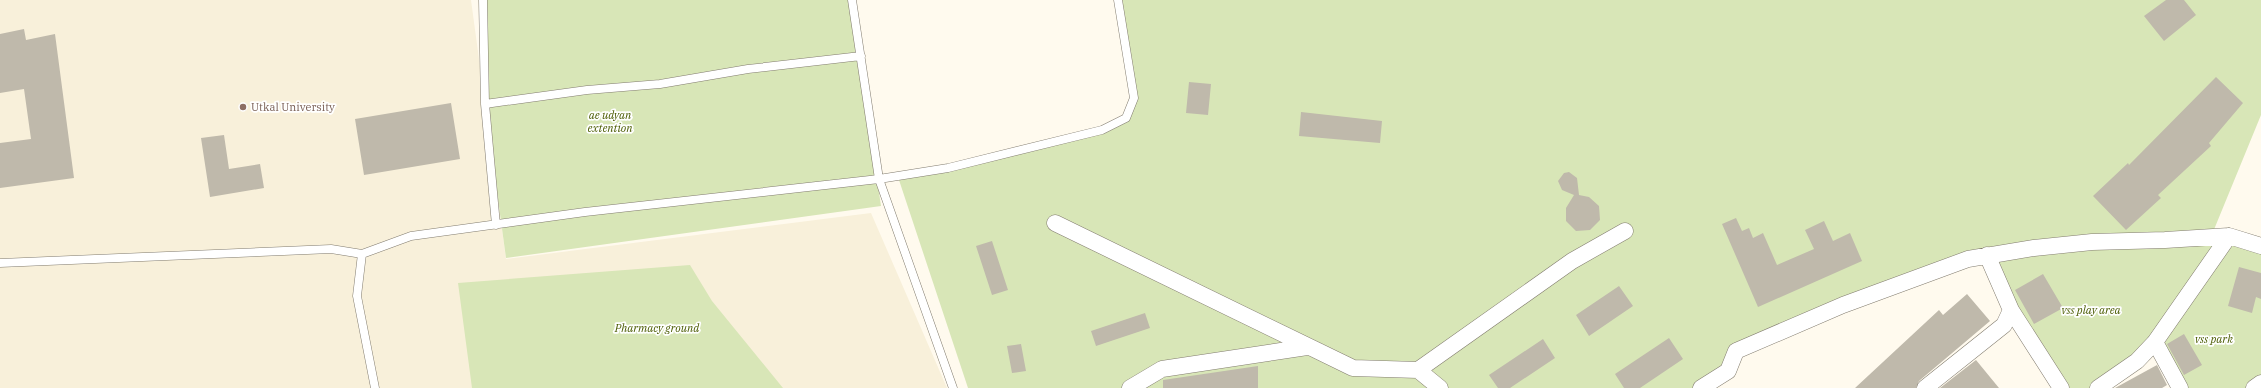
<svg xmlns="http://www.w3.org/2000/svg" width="2261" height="388" font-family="'IBM Plex Serif',serif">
  <rect width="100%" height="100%" fill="#fffaee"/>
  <path fill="#f8f0da" d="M0 0H471L506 259 871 213 947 388H0Z"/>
  <path fill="#d8e6b7" d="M480 0H851L881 206 506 258 485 104Z
    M1119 0H2261V115L2213 232 2011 247 1742 344 1725 368 1695 388H968L898 177 1039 147 1126 119 1135 98Z
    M2228 237 2261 246V382L2251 388H2180L2155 342Z
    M2225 238 2157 336 2096 388H2064L1989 256Z
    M690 265 712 301 783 388H472L458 283Z"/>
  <path fill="#bfb9ab" d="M2166 0H2184L2196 15 2164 41 2144 16Z
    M24 29 26 40 55 34 74 178 0 188V143L31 139 24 89 0 93V34Z
    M2216 77 2243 103 2209 143 2211 146 2158 195 2161 198 2126 230 2093 196 2128 163 2129 165Z
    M1189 82 1211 84 1208 115 1186 113Z
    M451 103 460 159 364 175 355 119Z
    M1301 112 1382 121 1380 143 1299 136Z
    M224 135 229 169 260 164 264 188 210 197 201 138Z
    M1569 172 1577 178 1579 195 1589 197 1599 206 1600 220 1590 230 1576 231 1566 221V208L1574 195 1562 190 1558 181 1564 173Z
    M1736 218 1742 231 1749 228 1753 238 1763 233 1777 265 1814 249 1805 230 1824 221 1833 241 1850 233 1862 261 1758 307 1722 224Z
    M992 241 1008 290 992 295 976 246Z
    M2239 267 2261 273V299L2256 297 2252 313 2228 306Z
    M2043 274 2063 308 2034 324 2015 290Z
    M1619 286 1633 306 1589 336 1576 315Z
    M1967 294 1990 321 1919 381 1916 388H1855L1939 310 1943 315Z
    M1145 313 1150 328 1096 346 1091 331Z
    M2184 334 2202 365 2184 375 2167 344Z
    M1669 338 1683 359 1640 388H1624L1615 374Z
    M1543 339 1555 358 1510 388H1498L1489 375Z
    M1021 344 1026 371 1012 373 1007 346Z
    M1976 360 1999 388H1940Z
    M2157 365 2167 385 2162 388H2115Z
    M1258 366V388H1163V380Z"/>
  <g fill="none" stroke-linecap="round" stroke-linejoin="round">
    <g stroke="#827c6f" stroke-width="9">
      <path id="service" d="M483 0 485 104 496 225
        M485 104 587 90 660 84 748 69 861 56
        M0 263 331 249 362 254
        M375 388 357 296 362 254 411 236 585 212 879 179 852 0
        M953 388 879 179 948 168 1102 130 1126 118 1134 98 1118 0"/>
    </g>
    <g stroke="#827c6f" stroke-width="17">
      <path id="minor" d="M1055 223 1353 368 1418 370
        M2011 310 2061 388
        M2155 342 2180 388
        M1130 388 1162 369 1307 347
        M1440 388 1418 370 1572 261 1625 231
        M1701 388 1728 371 1736 351 1843 305 1968 259 2034 248 2092 242 2165 240 2229 236 2261 246
        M1925 388 2004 325 2011 310 1987 255
        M2098 388 2137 361 2155 342 2229 236
        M2254 388 2261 383"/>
    </g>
    <use href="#service" stroke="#fff" stroke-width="8"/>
    <use href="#minor" stroke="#fff" stroke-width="16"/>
  </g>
  <circle fill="#8d6e63" stroke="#fff" stroke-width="1.5" cx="243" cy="107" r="4"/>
  <g text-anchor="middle" stroke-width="3.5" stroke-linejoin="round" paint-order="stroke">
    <g font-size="11" fill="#785e54" stroke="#fff" text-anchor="start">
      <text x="251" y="111">Utkal University</text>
    </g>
    <g font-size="11" font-style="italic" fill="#4a5b00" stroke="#fff">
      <text x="610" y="119">ae udyan<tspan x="610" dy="13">extention</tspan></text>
      <text x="2091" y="314">vss play area</text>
      <text x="657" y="332">Pharmacy ground</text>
      <text x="2214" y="343">vss park</text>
    </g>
  </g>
</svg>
